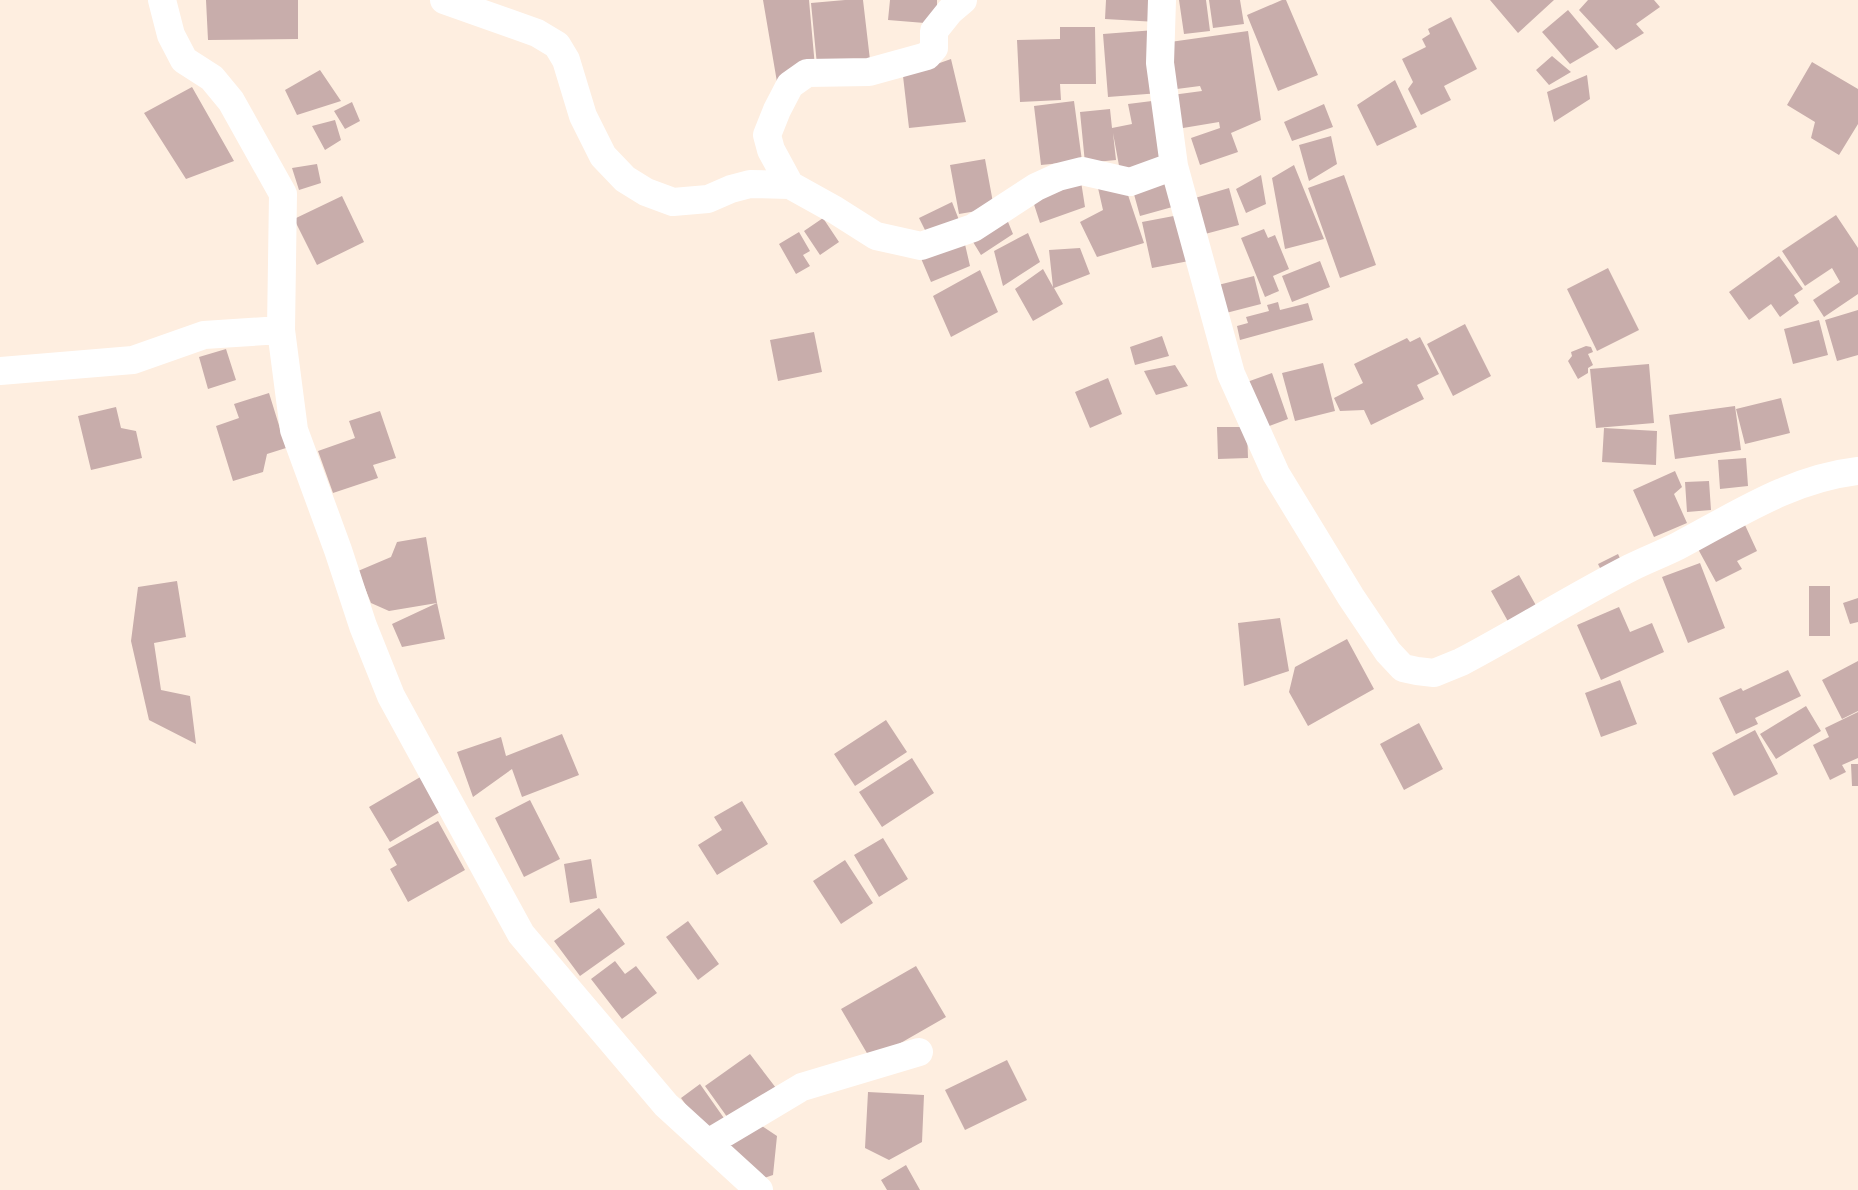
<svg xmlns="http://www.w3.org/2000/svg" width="1858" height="1190" font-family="Rubik,sans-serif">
  <rect width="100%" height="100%" fill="#feeee0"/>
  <path fill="#c8adab" d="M206 0H298V39L208 40Z
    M763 0H809L815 67 777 82Z
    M845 0H863L870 60 817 65 811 3Z
    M890 0H937V24L888 20Z
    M1106 0H1158L1157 22 1105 19Z
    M1179 0H1206L1210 31 1184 34Z
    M1209 0H1240L1244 24 1213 28Z
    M1282 0H1286L1318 75 1278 91 1247 15Z
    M1490 0H1554L1518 33Z
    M1588 0H1654L1660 7 1636 24 1644 33 1616 50 1579 10Z
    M1568 10 1599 47 1570 64 1542 32Z
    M1451 17 1477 69 1444 86 1451 100 1421 115 1408 89 1413 82 1402 59 1426 47 1422 39 1430 34 1428 29Z
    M1060 27H1095L1096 84H1060L1061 100 1020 102 1017 40 1060 39Z
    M1155 30 1160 93 1108 97 1103 34Z
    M1248 31 1261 120 1231 133 1238 152 1200 165 1191 138 1220 128 1219 122 1177 129 1172 95 1202 91 1200 86 1169 90 1163 43Z
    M1552 56 1571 72 1549 85 1536 70Z
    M951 59 966 122 909 128 903 76Z
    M1812 62 1858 89V124L1839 155 1811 138 1815 122 1787 105Z
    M320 70 341 101 297 115 285 90Z
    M1587 75 1590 99 1554 122 1547 92Z
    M1395 80 1417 127 1377 146 1357 105Z
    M192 87 234 161 186 179 144 113Z
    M1160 100 1169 162 1120 171 1113 133 1116 160 1085 163 1080 112 1110 109 1112 128 1132 124 1128 104Z
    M1074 101 1082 161 1041 165 1034 106Z
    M352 102 360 121 345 129 334 111Z
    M1324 104 1333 127 1292 141 1284 122Z
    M335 120 341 140 325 150 312 126Z
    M1331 136 1337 164 1309 181 1299 145Z
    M985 159 994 208 959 214 950 165Z
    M317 164 321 183 299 190 292 168Z
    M1294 165 1324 239 1285 249 1272 178Z
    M1080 175 1085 207 1040 223 1031 195Z
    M1261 175 1266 204 1246 213 1236 189Z
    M1344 175 1376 265 1340 278 1308 188Z
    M1169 178 1176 206 1140 216 1132 187Z
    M1124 183 1144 243 1097 257 1080 222 1103 210 1098 188Z
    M1229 188 1239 225 1205 234 1195 198Z
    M342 196 364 242 317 265 294 219Z
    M952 202 959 220 927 234 919 218Z
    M1179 215 1189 261 1152 268 1142 222Z
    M1836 215 1858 248V294L1824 317 1813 300 1840 282 1832 268 1805 286 1782 251Z
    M1006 217 1013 234 981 255 970 237Z
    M823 218 839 242 820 255 804 231Z
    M1264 229 1268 238 1275 235 1289 269 1273 276 1279 291 1265 297 1241 238Z
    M799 232 810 251 803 255 810 266 796 274 779 244Z
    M1028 233 1040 262 1003 286 994 251Z
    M964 240 970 266 931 282 920 256Z
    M1080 248 1090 274 1054 288 1063 304 1033 321 1015 289 1043 269 1053 287 1049 250Z
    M1779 256 1803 289 1794 295 1799 303 1780 317 1771 304 1749 320 1729 292Z
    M1320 261 1330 287 1292 302 1282 276Z
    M1608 268 1639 330 1597 351 1567 289Z
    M980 270 998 312 951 337 933 296Z
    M1254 276 1261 304 1226 313 1218 285Z
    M1278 302 1280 310 1308 303 1313 320 1240 340 1237 326 1248 323 1246 317 1269 311 1267 305Z
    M1858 310V355L1837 361 1825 320Z
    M1819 320 1828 355 1793 364 1784 329Z
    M1465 324 1491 376 1453 396 1427 344Z
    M814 332 822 372 778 381 770 340Z
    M1162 336 1169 356 1135 365 1130 347Z
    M1420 337 1439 374 1417 385 1424 399 1371 425 1364 410 1340 411 1334 398 1363 383 1354 364 1407 338 1410 342Z
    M1586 346 1591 347 1593 352 1588 354 1593 365 1588 368V373L1578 379 1568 361 1572 356 1571 352Z
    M226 349 236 380 208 389 199 357Z
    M1323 363 1335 411 1295 421 1282 373Z
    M1649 364 1654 423 1596 428 1590 369Z
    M1175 365 1188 386 1156 395 1144 371Z
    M1272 373 1288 419 1264 428 1247 382Z
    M1108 378 1122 414 1090 428 1075 392Z
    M269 393 286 448 267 454 263 472 233 481 216 426 239 418 234 404Z
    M1781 398 1790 433 1745 444 1736 409Z
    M1735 406 1741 450 1675 459 1669 415Z
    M116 407 121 428 136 431 142 458 91 470 78 416Z
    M380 411 396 458 373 465 378 478 333 493 318 451 355 438 349 421Z
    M1217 427H1247L1248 458 1218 459Z
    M1604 428 1657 431 1656 465 1602 462Z
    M1746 458 1748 486 1720 489 1718 460Z
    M1675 471 1682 487 1674 494 1687 523 1654 537 1633 490Z
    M1709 481 1711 510 1687 512 1685 482Z
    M1745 525 1757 551 1737 561 1742 569 1716 582 1698 549Z
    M426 537 437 603 389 611 371 603 358 571 391 557 397 542Z
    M1618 554 1624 567 1604 576 1598 564Z
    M1700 563 1725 628 1688 643 1662 577Z
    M1519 575 1538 609 1510 625 1491 591Z
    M177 581 186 637 154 643 161 690 190 696 196 744 149 720 131 641 138 587Z
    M1809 586H1830V636H1809Z
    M1858 598V622L1850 624 1843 603Z
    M437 603 445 639 402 647 392 624Z
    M1619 607 1630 632 1652 623 1664 652 1601 680 1577 625Z
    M1280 618 1289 671 1244 686 1238 623Z
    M1347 639 1374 689 1308 726 1289 692 1295 667Z
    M1858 661V711L1842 719 1822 680Z
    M1788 670 1801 696 1755 718 1758 724 1736 734 1719 698 1741 688 1743 691Z
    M1620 680 1637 724 1601 737 1585 693Z
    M1806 706 1821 731 1776 759 1760 734Z
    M1858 712V758L1842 765 1846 772 1830 780 1813 745 1829 737 1825 728Z
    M886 720 907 752 855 786 834 754Z
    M1419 723 1443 769 1404 790 1380 744Z
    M1755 730 1778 774 1734 796 1712 753Z
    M562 734 579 775 522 797 512 769 473 797 457 752 501 737 506 756Z
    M912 758 934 793 882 827 859 792Z
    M1851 764H1858V786H1852Z
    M422 776 443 810 390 842 369 807Z
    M530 800 560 859 524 877 495 818Z
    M742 801 768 844 717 875 698 845 722 830 714 817Z
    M438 821 465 870 408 902 390 869 397 865 388 849Z
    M883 838 908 879 879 897 854 855Z
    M591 859 597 898 570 903 564 864Z
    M845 860 873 903 841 924 813 881Z
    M599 908 625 944 580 976 554 941Z
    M688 921 719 964 698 980 666 937Z
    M615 961 625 974 636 966 657 993 622 1019 591 979Z
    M916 966 946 1017 871 1060 841 1009Z
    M750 1054 776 1088 730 1121 705 1086Z
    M1007 1060 1027 1100 965 1130 945 1090Z
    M700 1084 726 1121 707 1134 681 1098Z
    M868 1092 924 1095 922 1142 889 1160 865 1148Z
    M756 1122 777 1136 773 1175 758 1180 716 1145Z
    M906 1165 920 1190H887L881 1180Z"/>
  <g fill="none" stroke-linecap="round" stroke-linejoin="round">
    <path stroke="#fff" stroke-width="28" d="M162 0 171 35 184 60 212 78 231 101 283 194 281 330 294 430 338 550 363 626 391 696 521 934 666 1105 759 1190
      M444 0 537 33 557 45 566 60 583 116 603 156 625 179 646 192 673 202 708 199 731 189 750 184 790 185 835 210 876 236 921 246 973 228 1036 187 1058 177 1082 171 1130 182 1174 166
      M1162 0 1160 63 1174 166 1231 374 1276 474 1351 597 1388 652 1403 668 1417 671 1434 673 1461 662C1518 632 1573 597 1630 568 1646 560 1662 554 1678 546 1737 515 1790 479 1858 471
      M790 185 771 150 767 135 777 110 790 85 807 73 869 72 927 56 934 48V31L950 11 963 0
      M0 371 133 360 204 335 281 330
      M708 1143 802 1087 919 1052"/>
  </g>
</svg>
